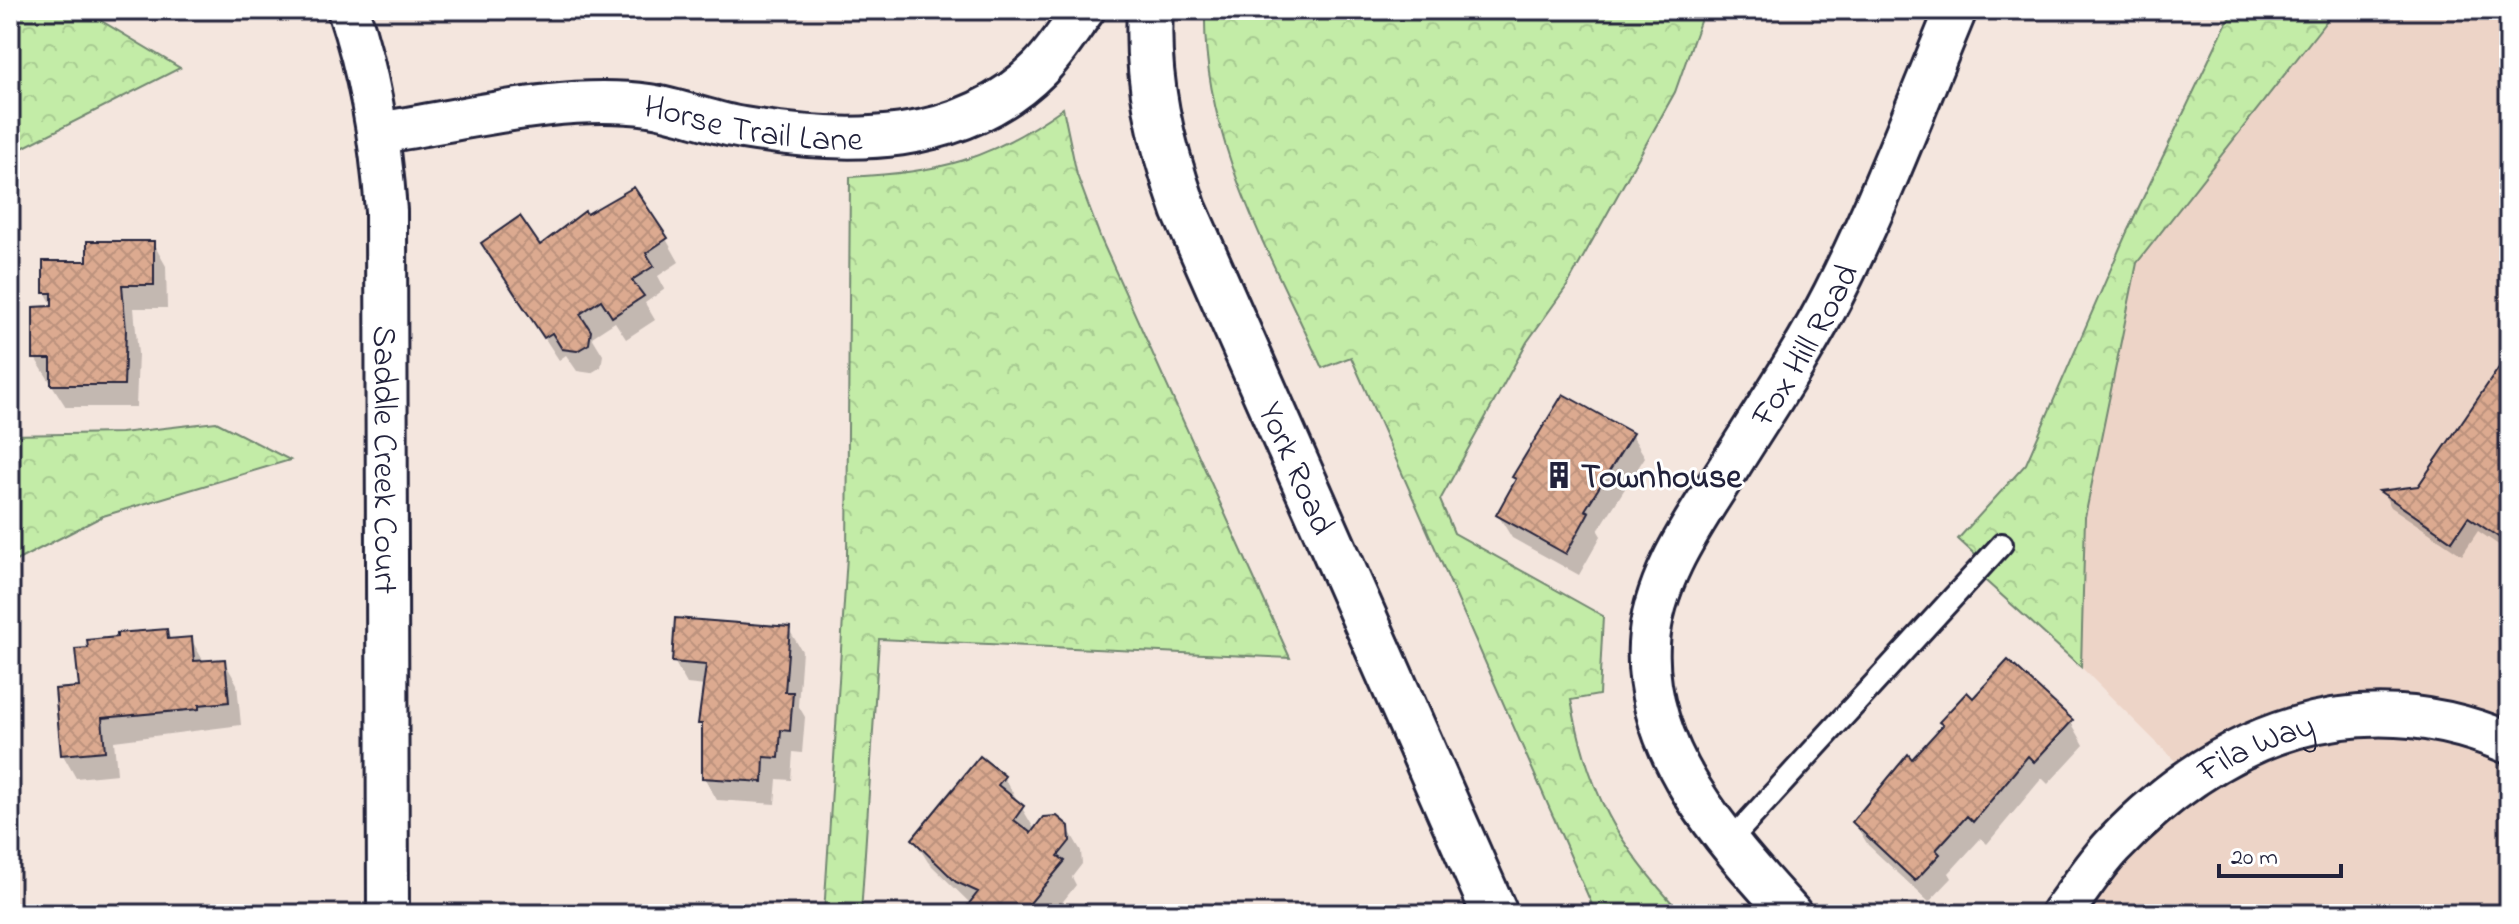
<svg xmlns="http://www.w3.org/2000/svg" width="2519" height="924" font-family="'Indie Flower',sans-serif">
  <defs>
    <pattern id="forest-crowns" width="20" height="18" patternUnits="userSpaceOnUse" patternTransform="scale(2)"><rect width="20" height="18" fill="#c3eca7"/><path d="M2 6a3 3 0 1 1 6 0M12 15a3 3 0 1 1 6 0" fill="none" stroke="#a7ca91"/></pattern>
    <pattern id="building-cross-hatch" width="8" height="8" patternUnits="userSpaceOnUse" patternTransform="scale(2)"><rect width="8" height="8" fill="#dcaa90"/><path d="M0 0l8 8M0 8l8-8" fill="none" stroke="#bc927d"/></pattern>
  </defs>
  <rect width="100%" height="100%" fill="#f4e6de"/>
  <filter id="ink" filterUnits="userSpaceOnUse"><feTurbulence type="fractalNoise" baseFrequency=".0125" numOctaves="2"/><feDisplacementMap in="SourceGraphic" scale="16" xChannelSelector="R" yChannelSelector="G"/><feConvolveMatrix kernelMatrix="1 2 1 2 8 2 1 2 1" color-interpolation-filters="sRGB"/></filter>
  <g filter="url(#ink)">
    <path fill="#edd4c7" d="M2335 10H2509V914H2054L2188 774 2081 667 2085 517 2137 263Z"/>
    <path fill="url(#forest-crowns)" stroke="#728771" stroke-width="2" d="M10 10H83L180 68 16 151 17 156 10 158Z
      M1205 10H1704L1675 92 1567 286 1527 342 1440 500 1454 533 1603 616 1599 695 1571 700C1588 793 1618 845 1682 914H1596L1351 357 1322 368C1270 253 1202 140 1205 10Z
      M2335 10 2137 263 2085 517 2081 667 1977 573 1984 563 1958 539 2026 464 2126 234 2232 11Z
      M1063 108 1077 175 1101 239 1290 658 879 639 861 914H824L847 556 850 177C940 172 989 161 1063 108Z
      M216 422 290 460 103 516 10 564V435L121 433Z"/>
    <path fill="#0003" d="M666 239 679 262 658 276 665 289 645 303 655 320 626 339 615 322 592 337 603 355 601 367 591 373 577 371 566 355 559 360 483 244 540 248Z
      M153 243 166 266 167 308H134L138 354 136 407H66L35 358 54 308 45 292 89 263Z
      M2509 357V552L2478 531 2462 555 2391 507 2383 493 2419 488Z
      M1631 434 1645 457 1598 531 1601 536 1579 575 1512 538 1498 515 1517 482 1514 477Z
      M788 628 802 651 798 705 805 717 802 753 793 752 791 780 777 779 775 804 717 800 704 777V730L700 723 705 686 687 684 674 661Z
      M166 631 172 641 191 639 204 662 224 661 237 684 241 725 114 741 117 774 76 778 63 755 57 691 81 688Z
      M1967 695 1973 700 2071 722 2084 745 2048 784 2042 778 1987 844 1981 838 1949 873 1952 878 1929 902 1868 845 1854 822 1912 762Z
      M980 759 1004 778 1035 830 1067 827 1081 851 1082 864 1072 877 1076 885 1053 914H964L971 904 928 862 914 839Z"/>
    <path fill="url(#building-cross-hatch)" stroke="#22223b" stroke-width="2" d="M634 187 668 238 646 253 654 266 632 280 644 296 612 317 601 300 580 314 591 331 589 344 577 351 562 349 552 333 544 338 481 243 520 216 540 245 585 211 587 214Z
      M87 241H154V285H122L126 330 124 385H51V359H33V307L52 306V293H43V261H87Z
      M2509 353V544L2468 517 2452 541 2379 491 2418 486Z
      M1563 394 1633 433 1585 510 1589 512 1566 554 1496 515 1516 479 1512 477Z
      M675 618 790 627 785 692H793L790 731 781 730 779 758 764 757 763 782 702 778V724H698L706 665 672 662Z
      M167 629 168 639 192 637 194 661 225 659 229 702 199 705V709L102 718 105 751 61 755 55 689 79 687 75 649 88 648 87 640 117 637V633Z
      M2008 660 2073 720 2034 762 2028 756 1973 822 1967 816 1936 850 1940 854 1915 881 1852 822 1908 754 1912 759 1943 725 1939 722 1967 692 1973 698Z
      M980 756 1005 776 998 785 1024 806 1014 820 1031 833 1043 817 1057 816 1069 826 1070 841 1058 856 1065 861 1021 914H961L978 892 956 882 912 839Z"/>
    <g fill="none" stroke-linecap="round" stroke-linejoin="round">
      <g stroke="#22223b" stroke-width="26">
        <path id="service" d="M1727 844 2002 544"/>
      </g>
      <g stroke="#22223b" stroke-width="46">
        <g id="minor">
          <path id="s1" d="M348 10C370 75 381 142 386 211L388 914"/>
          <path id="s2" d="M378 133C463 120 564 93 649 105 681 110 712 123 743 128 846 145 961 148 1040 68 1057 51 1070 29 1084 10"/>
          <path id="s3" d="M1791 914C1724 840 1643 752 1649 644 1652 580 1695 521 1728 469 1764 411 1803 354 1834 293 1880 202 1917 104 1956 10"/>
          <path id="s4" d="M2061 914C2078 892 2094 866 2113 846 2221 732 2359 679 2509 743"/>
        </g>
      </g>
      <g stroke="#22223b" stroke-width="50">
        <g id="primary">
          <path id="s5" d="M1150 10C1146 80 1161 144 1184 209L1495 914"/>
        </g>
      </g>
      <use href="#service" stroke="#fff" stroke-width="20"/>
      <use href="#minor" stroke="#fff" stroke-width="40"/>
      <use href="#primary" stroke="#fff" stroke-width="44"/>
    </g>
  </g>
  <defs>
    <g id="building-bare" transform="scale(2.16)"><path d="M-4-6H4V6H1V3H-1V6H-4ZM-2.5-4.3h1.7v1.8h-1.7ZM.8-4.3h1.7v1.8H.8ZM-2.5-1h1.7V.8h-1.7ZM.8-1h1.7V.8H.8Z" fill="#22223b" stroke="#fff" stroke-width="2.5" paint-order="stroke"/></g>
  </defs>
  <g fill-rule="evenodd">
    <use href="#building-bare" x="1559" y="475"/>
  </g>
  <g text-anchor="middle" stroke-width="6" stroke-linejoin="round" paint-order="stroke">
    <g font-size="34" fill="#22223b" stroke="#fff">
      <text dy="12" stroke="none"><textPath href="#s2" startOffset="380">Horse Trail Lane</textPath></text>
      <text dy="12" stroke="none"><textPath href="#s3" startOffset="654">Fox Hill Road</textPath></text>
      <text dy="12" stroke="none"><textPath href="#s1" startOffset="454">Saddle Creek Court</textPath></text>
      <text dy="12" stroke="none"><textPath href="#s5" startOffset="486">York Road</textPath></text>
      <text dy="12" stroke="none"><textPath href="#s4" startOffset="262">Fila Way</textPath></text>
    </g>
    <g font-size="34" font-weight="bold" fill="#22223b" stroke="#fff" text-anchor="start">
      <text x="1581" y="487">Townhouse</text>
    </g>
  </g>
  <rect width="2519" height="924" fill="none" stroke="#fff" stroke-width="40"/>
  <rect x="20" y="20" width="2479" height="884" fill="none" stroke="#22223b" stroke-width="3" filter="url(#ink)"/>
  <path d="M2219 864v12h122v-12" fill="none" stroke="#22223b" stroke-width="4"/>
  <text x="2231" y="864" font-size="24" fill="#22223b" stroke="#ffffff" stroke-width="6" paint-order="stroke">20 m</text>
</svg>
